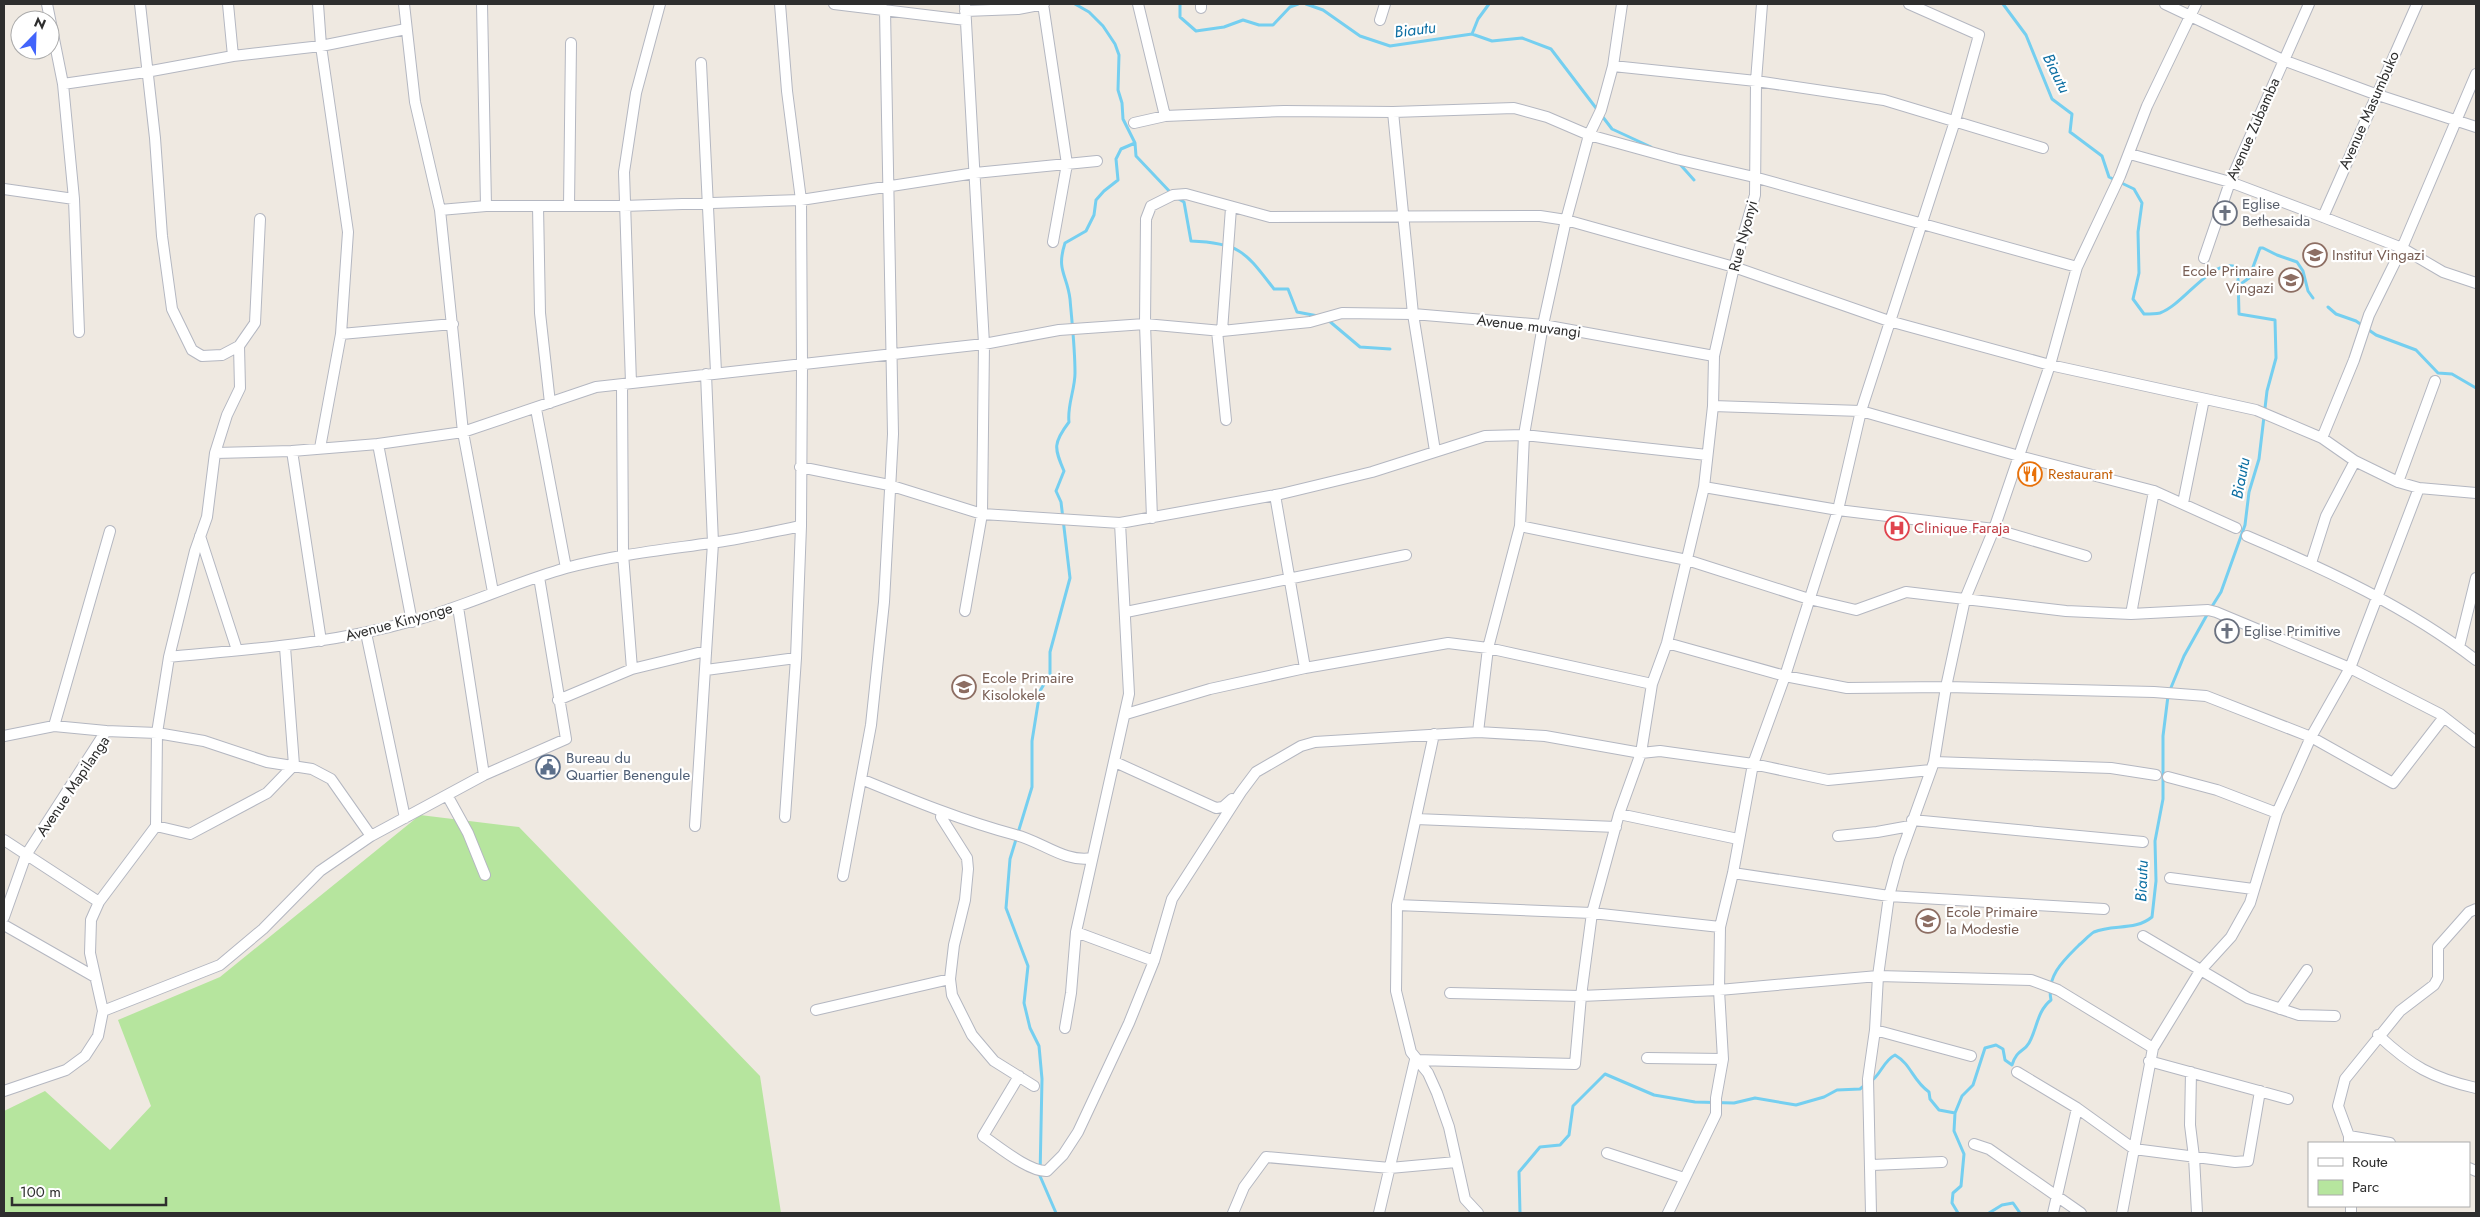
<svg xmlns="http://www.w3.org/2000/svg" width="2480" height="1217" font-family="Jost,sans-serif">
  <rect width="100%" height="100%" fill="#efe9e1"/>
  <path fill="#b6e59e" d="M420 815 519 827 760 1076 781 1213H4V1111L45 1091 110 1150 151 1106 118 1020 220 977Z"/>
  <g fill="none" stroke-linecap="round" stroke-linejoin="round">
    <path stroke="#75cff0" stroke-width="3" d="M1180 4V17L1196 31 1224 27 1243 20 1259 25H1273L1290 7 1298 4
      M1306 4 1323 10 1360 36 1390 46 1472 34 1478 19 1489 4
      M2003 4 2026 35 2052 99 2072 114 2070 132 2102 156 2109 177 2134 189 2142 203 2138 232 2139 273 2133 299 2144 314C2149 314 2155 314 2160 313 2183 305 2209 262 2233 266L2238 277 2239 314 2275 320 2276 358 2267 391 2259 459 2249 492 2245 525 2221 592 2211 608
      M1472 34 1492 41 1522 38 1551 49 1612 129 1651 147
      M1135 143 1136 156 1172 194
      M1678 162 1694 180
      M1177 198 1184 202 1191 241C1241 243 1245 252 1274 289H1288L1297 312 1318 316
      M2238 286 2249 278 2260 248H2263L2277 255 2297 262 2303 271 2308 291 2313 298
      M2328 307 2336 314 2356 321 2376 335 2416 350 2438 373 2452 374 2476 388
      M1328 320 1360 347 1390 349
      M2170 690 2184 656 2208 613
      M1870 1082C1881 1075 1883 1061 1895 1055 1912 1065 1912 1080 1929 1092L1930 1099 1939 1110 1955 1113
      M1056 1213 1040 1176 1042 1079 1039 1046 1030 1028 1024 1003 1028 966 1006 908 1010 859 1032 787V741L1040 691 1050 674V652L1070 578 1061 502 1056 491 1064 471C1054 448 1053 443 1069 422 1067 405 1075 390 1075 373 1075 348 1072 323 1070 299 1067 274 1056 271 1065 243L1086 231 1094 215 1096 200 1104 191 1118 180 1116 159 1121 149 1135 143 1123 119 1122 103 1118 90 1119 55 1115 44 1103 26 1089 12 1075 4
      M1520 1213 1519 1172 1540 1147 1560 1145 1569 1135 1573 1106 1605 1074 1654 1095 1695 1102 1734 1103 1755 1098 1796 1105 1824 1097 1837 1090 1860 1089 1865 1085
      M1958 1213 1952 1203 1953 1193 1961 1186 1964 1154 1954 1131 1955 1113 1962 1096 1973 1085 1985 1048 1996 1045 2003 1049 2005 1060 2012 1065C2017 1049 2024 1052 2029 1043 2037 1029 2037 1011 2051 1000 2046 976 2064 960 2079 945 2084 941 2089 935 2094 932 2113 924 2135 931 2152 917L2156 881 2155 841 2163 799V736L2168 696
      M1989 1213 2002 1205 2013 1203 2020 1213"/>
    <g stroke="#b4b7c1" stroke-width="12">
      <path id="minor" d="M47 4 63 84 74 199 79 332
        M140 4 155 138 162 236 172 309 192 350 202 356 222 355 239 346
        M228 4 233 56
        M318 4 321 46 348 232 341 334 320 448
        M404 4 415 102 440 210 463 432 493 592
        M482 4 486 206
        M780 4 787 91 801 200 802 366 801 526 796 658 785 817
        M834 4 966 20
        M1043 4 1067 164 1053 242
        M1138 4 1165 116
        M2165 4 2283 60 2375 94 2476 127
        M1201 8V4
        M965 11 1018 9 1044 4
        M1380 20 1385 4
        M701 63 716 372
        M1613 66 1756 81 1884 100 2043 148
        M63 84 146 72 233 56 321 46 406 29
        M1393 112 1413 314 1435 451
        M1134 123 1165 116 1284 111 1393 112 1514 108 1547 117 1589 135 1676 159 1754 177 2077 267
        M2130 154 2230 182 2323 217 2402 248 2443 272 2476 283
        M4 189 74 199
        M538 206 540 313 550 403
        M569 206 571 43
        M440 210 486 206H623L801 200 975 173 1097 161
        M2323 217 2417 4
        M2204 258 2230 182 2309 4
        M1217 331 1226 420
        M1222 331 1231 208
        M341 334 453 324
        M631 383 624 172 636 93 660 4
        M622 385 623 554 632 669
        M1713 406 1861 411 2019 456 2154 491 2236 528
        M536 409 566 568
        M2322 438 2354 360 2369 315 2402 248 2476 74
        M378 444 412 622
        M292 451 321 641
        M215 453 227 415 240 388 239 346 255 323 260 219
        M800 467 889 485 982 514 1120 523 1281 494 1372 472 1485 436 1524 435 1707 455
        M2398 482 2435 381
        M1704 487 1838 510 1994 529 2086 556
        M1275 495 1305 668
        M2183 503 2204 399
        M1152 518 1145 324 1146 219 1151 206 1173 195 1186 194 1270 217 1540 216 1566 220 1734 267 1889 321 2050 365 2256 410 2322 438 2355 461 2398 482 2419 488 2476 493
        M1520 526 1687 560 1809 599 1856 610 1906 592 2066 611 2131 614 2208 610 2216 612 2350 668 2440 714 2476 742
        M200 536 237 650
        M2247 536C2327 570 2407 607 2476 660
        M2311 563 2326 516 2355 461
        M458 607 484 775
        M965 611 982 514 984 344 965 4
        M1126 612 1406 555
        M2131 614 2154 491
        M366 633 405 818
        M1667 643 1785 676 1847 688 1946 687 2154 692 2206 696 2311 737 2393 783 2444 717
        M2459 647 2476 578
        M169 657C251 649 332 644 412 621 464 607 513 583 566 568 614 555 662 550 711 543 741 539 771 532 801 526
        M706 670 796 658
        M558 700 632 669 706 651
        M1126 714 1210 689 1305 668 1448 643 1488 648 1652 684
        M54 726 110 531
        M1478 732 1488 648 1520 526 1524 435 1543 325 1566 220 1589 135 1601 110 1613 66 1622 4
        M1434 734 1397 905 1396 991 1411 1052 1428 1073 1437 1093 1449 1127 1465 1199 1478 1213
        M4 736 54 726 106 731
        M1115 762 1216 808 1223 807 1232 799
        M1934 762 2111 768 2156 775
        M2168 777 2217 790 2277 813
        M861 779C912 800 963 821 1016 835 1041 841 1065 863 1092 858
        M447 795 468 833 485 875
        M942 813 941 817 967 858 968 869 965 900 954 945 950 979 952 995 972 1035 994 1061 1034 1086
        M1619 814 1738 839
        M1416 819 1616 827
        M1912 820 2143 842
        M156 826 190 834 267 793 294 765 285 647
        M695 826 713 543 706 374
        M1838 836 1877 832 1910 826
        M4 840 99 902
        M1733 873 1889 896 2104 909
        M843 876 871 725 884 602 893 434 885 10
        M2170 878 2253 889
        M1397 905 1592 913 1720 927
        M4 917 26 855 106 731 157 733 204 741 267 762 312 769 331 779 371 836
        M4 925 95 977
        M1076 932 1154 961
        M2143 936 2248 998 2299 1015 2335 1016
        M1450 993 1581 996 1719 990 1878 976 2031 980 2058 990 2153 1048
        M2280 1009 2307 970
        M816 1010 950 979
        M103 1011 220 965 263 929 320 871 371 836 484 775 566 739 539 577
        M1065 1028 1071 993 1076 932 1129 694 1120 523
        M1875 1030 1971 1056
        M2378 1035C2411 1066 2432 1078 2476 1088
        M1647 1058 1723 1059
        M1415 1060 1575 1064 1581 996 1592 913 1619 814 1641 753 1652 684 1667 643 1704 487 1713 406 1714 356 1734 267 1755 195 1756 81 1762 4
        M2149 1061 2288 1099
        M2017 1072 2077 1108 2134 1149 2235 1162 2248 1161 2260 1091
        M2191 1072 2190 1125 2194 1157 2197 1213
        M1019 1076 983 1136C998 1146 1029 1172 1047 1171L1063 1155 1078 1132 1129 1023 1154 961 1172 899 1241 792 1256 772 1301 746 1315 742 1478 732 1545 736 1641 753 1660 751 1753 764 1828 780 1931 770
        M4 1091 66 1070 85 1056 98 1036 103 1011 90 953 91 920 99 902 156 826 157 733 169 657 195 551 207 517 215 453 292 451 378 444 463 432 596 387 984 344 1059 330 1145 324 1222 331 1310 322 1342 313 1413 314 1543 325 1714 356
        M2349 1136 2390 1143
        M2349 1143V1136L2338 1106 2345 1079 2400 1011 2434 985 2438 978V947L2469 912 2476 909
        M1974 1144 1989 1149 2081 1213
        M1607 1153 1684 1178
        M1872 1165 1942 1162
        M2469 1168 2476 1171
        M2351 1206V1213
        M1233 1213 1244 1187 1266 1157 1390 1168 1456 1162
        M1379 1213 1415 1060
        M1668 1213 1716 1114V1098L1723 1059 1719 990 1720 927 1733 873 1753 764 1785 676 1838 510 1861 411 1955 121 1979 35 1909 4
        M1871 1213 1868 1079 1875 1030 1878 976 1889 896 1899 859 1934 762 1946 687 1965 599 1994 529 2050 365 2077 267 2120 176 2147 106 2196 4
        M2053 1213 2077 1108
        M2122 1213 2153 1048 2200 971 2231 937 2250 903 2277 813 2311 737 2350 668 2419 488"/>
    </g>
    <use href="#minor" stroke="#fff" stroke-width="10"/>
  </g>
  <defs>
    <g id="church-ring" transform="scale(1.25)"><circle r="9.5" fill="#fff" stroke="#6b7280" stroke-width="1.5"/><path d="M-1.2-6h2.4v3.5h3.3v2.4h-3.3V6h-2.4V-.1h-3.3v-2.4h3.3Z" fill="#6b7280"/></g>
    <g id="school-ring" transform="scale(1.25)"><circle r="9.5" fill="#fff" stroke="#8d6e63" stroke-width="1.5"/><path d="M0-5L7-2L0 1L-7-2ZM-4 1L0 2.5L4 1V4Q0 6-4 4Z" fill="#8d6e63"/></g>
    <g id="restaurant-ring" transform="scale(1.25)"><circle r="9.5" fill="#fff" stroke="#e8710a" stroke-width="1.5"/><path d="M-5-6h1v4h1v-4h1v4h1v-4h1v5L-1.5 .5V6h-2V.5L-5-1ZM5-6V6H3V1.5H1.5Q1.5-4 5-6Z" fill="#e8710a"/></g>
    <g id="hospital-ring" transform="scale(1.25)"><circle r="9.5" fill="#fff" stroke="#e0444e" stroke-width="1.5"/><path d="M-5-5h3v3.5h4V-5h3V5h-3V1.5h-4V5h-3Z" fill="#e0444e"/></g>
    <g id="civic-ring" transform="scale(1.25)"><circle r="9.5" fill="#fff" stroke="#5c6f8a" stroke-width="1.5"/><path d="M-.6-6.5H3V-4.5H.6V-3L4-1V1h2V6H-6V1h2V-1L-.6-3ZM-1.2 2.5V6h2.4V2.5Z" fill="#5c6f8a"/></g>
  </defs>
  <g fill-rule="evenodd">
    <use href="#church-ring" x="2225" y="213"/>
    <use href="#school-ring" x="2315" y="255"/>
    <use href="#school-ring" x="2291" y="280"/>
    <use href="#restaurant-ring" x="2030" y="474"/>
    <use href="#hospital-ring" x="1897" y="528"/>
    <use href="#church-ring" x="2227" y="631"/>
    <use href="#school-ring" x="964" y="687"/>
    <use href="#civic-ring" x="548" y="767"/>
    <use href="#school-ring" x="1928" y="921"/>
  </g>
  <g text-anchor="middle" stroke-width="4.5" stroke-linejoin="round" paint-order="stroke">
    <g font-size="15" fill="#2e2e2e" stroke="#fff">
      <text transform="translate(2369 110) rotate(-66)" y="5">Avenue Masumbuko</text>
      <text transform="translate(2253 129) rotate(-66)" y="5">Avenue Zubamba</text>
      <text transform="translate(1743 236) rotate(-75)" y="5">Rue Nyonyi</text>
      <text transform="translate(1529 326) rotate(7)" y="5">Avenue muvangi</text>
      <text transform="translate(399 622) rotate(-15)" y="5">Avenue Kinyonge</text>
      <text transform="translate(73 786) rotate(-56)" y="5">Avenue Mapilanga</text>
    </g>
    <g font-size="15" fill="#5b616d" stroke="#fff" text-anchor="start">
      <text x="2242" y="209">Eglise<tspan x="2242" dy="17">Bethesaida</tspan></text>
      <text x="2244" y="636">Eglise Primitive</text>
    </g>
    <g font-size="15" fill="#785e54" stroke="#fff" text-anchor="start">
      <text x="2332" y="260">Institut Vingazi</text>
      <text x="2274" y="276" text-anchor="end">Ecole Primaire<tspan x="2274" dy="17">Vingazi</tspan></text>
      <text x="982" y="683">Ecole Primaire<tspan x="982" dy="17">Kisolokele</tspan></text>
      <text x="1946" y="917">Ecole Primaire<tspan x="1946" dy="17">la Modestie</tspan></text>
    </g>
    <g font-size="15" fill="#c56008" stroke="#fff" text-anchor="start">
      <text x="2048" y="479">Restaurant</text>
    </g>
    <g font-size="15" fill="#be3a42" stroke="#fff" text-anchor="start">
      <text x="1914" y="533">Clinique Faraja</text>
    </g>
    <g font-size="15" fill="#4e5e75" stroke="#fff" text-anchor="start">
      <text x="566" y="763">Bureau du<tspan x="566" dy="17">Quartier Benengule</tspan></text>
    </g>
    <g font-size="16" font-style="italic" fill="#0d6fa3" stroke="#fff">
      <text transform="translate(1415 29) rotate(-7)" y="6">Biautu</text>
      <text transform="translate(2057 73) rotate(64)" y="6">Biautu</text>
      <text transform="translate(2240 478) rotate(-79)" y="6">Biautu</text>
      <text transform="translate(2141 881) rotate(-88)" y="6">Biautu</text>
    </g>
  </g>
  <rect width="2480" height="1217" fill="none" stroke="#2e2e2e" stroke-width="10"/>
  <rect x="2308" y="1142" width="162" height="65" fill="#ffffff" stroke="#ababab"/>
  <rect x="2318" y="1158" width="25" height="8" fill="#ffffff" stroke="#ababab"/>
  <text x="2352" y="1167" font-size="15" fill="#2e2e2e">Route</text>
  <rect x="2318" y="1180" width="25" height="15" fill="#b6e59e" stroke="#ababab"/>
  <text x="2352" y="1192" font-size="15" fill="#2e2e2e">Parc</text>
  <g transform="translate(35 35) rotate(23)"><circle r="24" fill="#ffffff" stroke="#ababab"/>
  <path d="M0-4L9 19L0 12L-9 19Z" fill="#4264fb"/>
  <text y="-8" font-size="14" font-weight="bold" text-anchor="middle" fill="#2e2e2e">N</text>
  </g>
  <path d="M12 1197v8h154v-8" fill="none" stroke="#2e2e2e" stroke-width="2.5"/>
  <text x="20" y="1197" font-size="15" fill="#2e2e2e" stroke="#ffffff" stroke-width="4" paint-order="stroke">100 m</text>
</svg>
